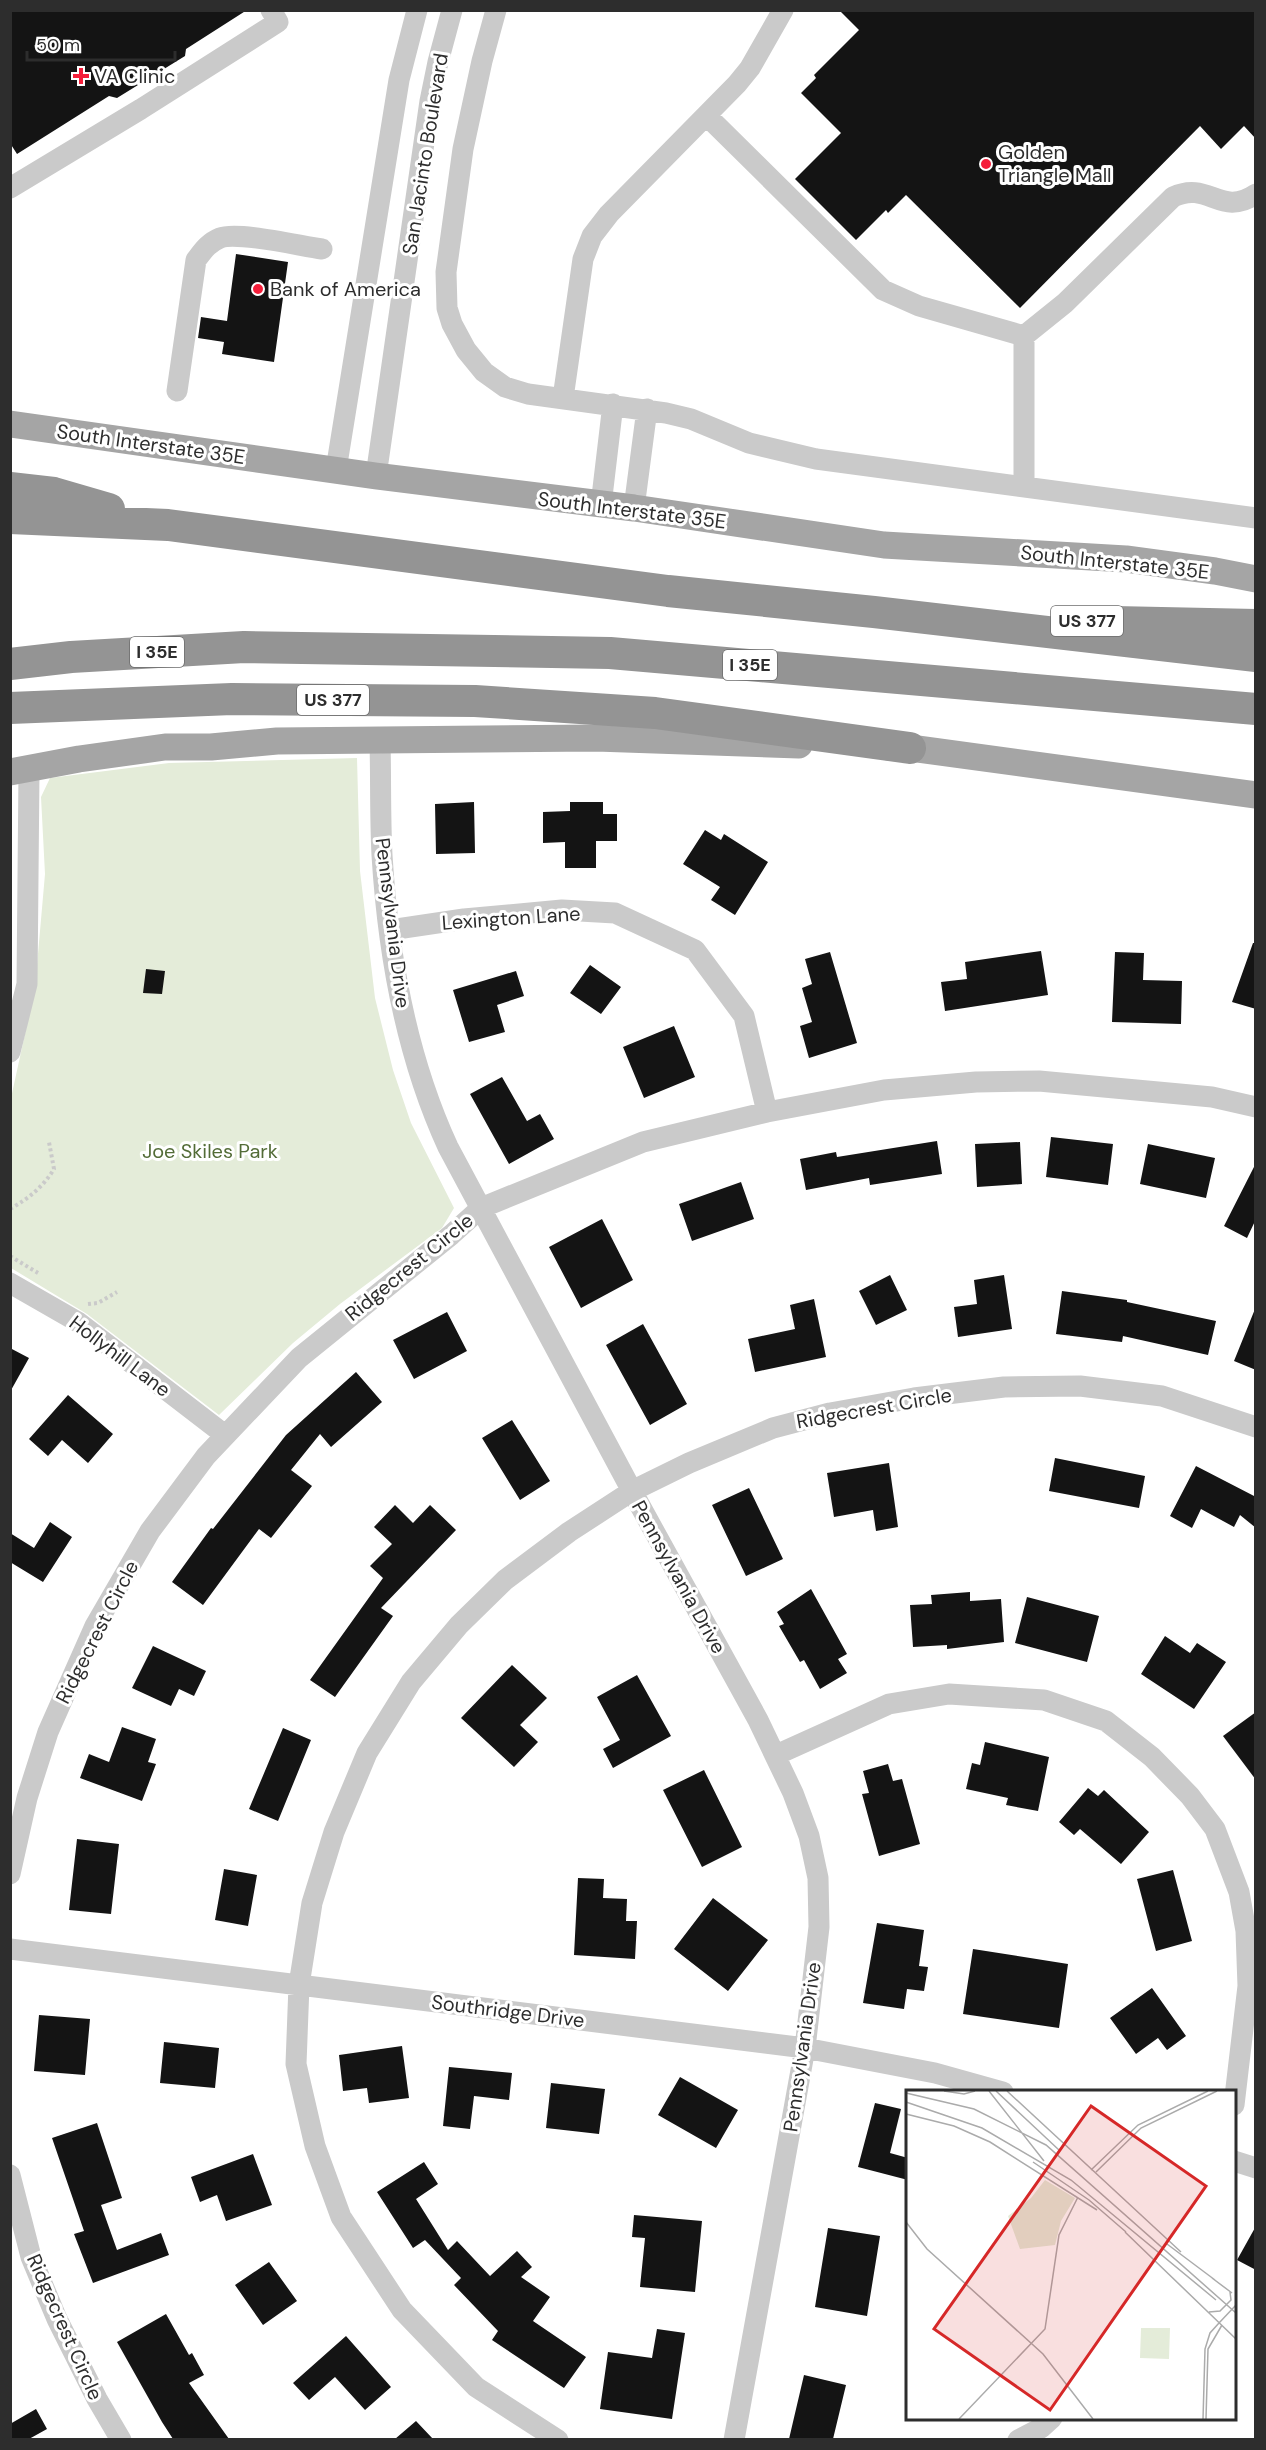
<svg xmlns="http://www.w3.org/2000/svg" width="1266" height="2450" font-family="'DM Sans',sans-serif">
  <rect width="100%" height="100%" fill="#fff"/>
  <path fill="#e4ecd9" d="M357 758 360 871 375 998 393 1070 411 1123 454 1208 442 1228 340 1304 293 1343 219 1415 87 1314 11 1268V1098L35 988 45 874 41 797 50 778 169 763Z"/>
  <path fill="#141414" d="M10 10H247L186 49 185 56 117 98 109 96 17 154 10 143Z
    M839 10H1256V139L1244 126 1221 149 1200 126 1020 308 906 195 888 213 886 210 856 240 795 179 841 133 801 93 816 78 814 75 859 30Z
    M236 254 288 262 274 362 222 354 224 342 198 338 201 317 227 321Z
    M474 802 475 853 436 854 435 804Z
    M570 802H603V814H617V841H596V868H565V842L543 843V812L570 811Z
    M705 830 721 840 724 834 768 862 735 915 711 900 720 887 683 864Z
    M1253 943H1256V1009L1232 1002Z
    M1041 951 1048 995 945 1011 941 982 967 979 965 962Z
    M830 952 857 1043 809 1058 800 1026 812 1022 802 988 812 984 805 959Z
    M1115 952 1144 953 1143 980 1182 981 1181 1024 1112 1022Z
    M590 965 621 987 601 1014 570 993Z
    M146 969 165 971 162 994 143 993Z
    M516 971 524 996 497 1005 505 1032 469 1042 453 990Z
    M674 1026 695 1077 644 1098 623 1047Z
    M502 1077 527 1121 540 1114 554 1139 509 1164 470 1094Z
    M1051 1137 1113 1144 1108 1185 1046 1177Z
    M937 1141 942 1174 870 1185 869 1178 806 1190 800 1159 836 1152 837 1157Z
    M1020 1142 1022 1184 977 1187 975 1144Z
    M1148 1144 1215 1158 1206 1198 1140 1184Z
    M1256 1163V1219L1247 1238 1224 1226Z
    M741 1182 754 1219 692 1241 679 1204Z
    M602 1219 633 1280 581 1308 549 1247Z
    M890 1275 907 1310 876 1325 859 1291Z
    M1004 1275 1012 1329 958 1337 954 1307 977 1304 974 1280Z
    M1062 1291 1127 1300V1302L1216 1321 1208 1355 1123 1336 1122 1342 1056 1334Z
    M814 1299 826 1357 755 1372 748 1339 795 1329 790 1305Z
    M1255 1309H1256V1370L1234 1361Z
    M447 1312 467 1351 414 1379 393 1340Z
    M643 1324 687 1404 650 1425 606 1345Z
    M10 1348 29 1358 10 1392Z
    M356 1372 382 1402 331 1447 320 1434 291 1470 312 1486 271 1538 259 1529 203 1605 172 1582 211 1528 213 1529 286 1435Z
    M68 1395 113 1434 88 1463 62 1440 48 1456 29 1439Z
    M512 1420 550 1481 520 1500 482 1438Z
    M1055 1458 1145 1476 1139 1508 1049 1491Z
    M889 1463 898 1527 876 1531 873 1510 834 1517 827 1473Z
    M1196 1466 1256 1497V1528L1240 1515 1234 1527 1201 1509 1192 1528 1170 1516Z
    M749 1488 783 1559 746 1576 712 1505Z
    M395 1505 413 1523 430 1505 456 1530 381 1608 393 1616 335 1697 310 1680 383 1578 370 1566 392 1544 374 1527Z
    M50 1522 72 1537 43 1582 10 1562V1533L34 1548Z
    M811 1589 847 1654 838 1659 847 1673 820 1689 804 1660 800 1662 779 1626 784 1624 777 1612Z
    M970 1592V1601L1001 1599 1004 1642 947 1649V1645L913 1647 910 1605 932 1604 931 1595Z
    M1027 1597 1099 1616 1087 1662 1015 1643Z
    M1165 1636 1190 1653 1197 1643 1226 1662 1194 1709 1141 1674Z
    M153 1646 206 1671 194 1696 179 1689 171 1706 132 1688Z
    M512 1665 547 1698 520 1725 538 1742 514 1767 461 1718Z
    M637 1675 671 1736 613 1768 603 1749 620 1740 597 1697Z
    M1256 1712V1780L1223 1736Z
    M122 1727 156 1739 148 1762 156 1764 142 1801 80 1778 89 1754 109 1762Z
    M283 1728 311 1740 278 1821 249 1809Z
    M985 1742 1049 1757 1038 1811 1006 1805 1008 1798 966 1789 972 1763 980 1765Z
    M888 1764 893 1781 902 1779 920 1844 879 1856 862 1794 869 1793 863 1771Z
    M704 1770 742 1847 702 1867 663 1790Z
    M1088 1788 1098 1796 1104 1790 1149 1832 1121 1864 1080 1829 1074 1835 1059 1822Z
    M77 1839 119 1844 111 1914 69 1910Z
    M224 1869 257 1875 248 1926 215 1920Z
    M1173 1870 1192 1941 1156 1951 1137 1879Z
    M578 1878 604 1879 603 1898 627 1899 626 1921H637L635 1959 574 1955Z
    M713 1898 768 1940 728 1991 674 1949Z
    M877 1923 924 1930 919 1966 928 1967 924 1991 907 1989 904 2009 863 2003Z
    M973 1949 1068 1964 1059 2028 963 2014Z
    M1152 1988 1186 2036 1167 2050 1158 2038 1136 2054 1110 2018Z
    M39 2015 90 2019 85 2075 34 2071Z
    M164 2042 219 2048 215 2088 160 2083Z
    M402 2046 409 2098 369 2103 367 2088 343 2091 339 2055Z
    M449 2067 512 2073 509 2100 474 2096 470 2129 443 2126Z
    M680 2077 738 2110 716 2148 658 2115Z
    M551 2083 605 2089 599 2134 546 2128Z
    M875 2103 901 2109 890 2153 908 2158V2180L858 2167Z
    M97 2123 122 2198 101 2205 117 2250 161 2233 169 2255 93 2283 74 2234 84 2231 52 2138Z
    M253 2154 272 2205 226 2221 217 2195 200 2202 191 2177Z
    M424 2162 438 2184 416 2199 448 2250 457 2241 490 2276 517 2251 532 2267 521 2277 550 2297 533 2321 586 2357 564 2388 492 2340 498 2331 454 2285 461 2278 425 2240 413 2248 377 2192Z
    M634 2215 702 2221 695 2292 640 2287 645 2238 632 2237Z
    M1256 2226V2270L1237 2260Z
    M828 2228 880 2236 867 2316 815 2307Z
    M269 2262 297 2301 263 2325 235 2285Z
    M166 2314 189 2355 192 2353 204 2375 189 2383 229 2439H173L162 2422 117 2342Z
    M657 2329 685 2333 672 2419 600 2409 608 2352 652 2358Z
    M346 2336 391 2387 365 2410 335 2377 309 2400 293 2383Z
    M804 2375 846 2385 833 2439H789Z
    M36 2409 47 2429 29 2439H10V2424Z
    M416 2421 433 2439H395Z"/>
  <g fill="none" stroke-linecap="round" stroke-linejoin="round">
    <path stroke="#cacaca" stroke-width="4" stroke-dasharray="3 3" stroke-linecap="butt" d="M10 1209C29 1198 43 1187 54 1169L49 1142
      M10 1256 38 1273
      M88 1304 98 1303 117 1292"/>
    <path stroke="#cacaca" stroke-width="21" d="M496 10 482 61 463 149 446 272 447 308 452 324 466 350 484 372 505 387 528 394 666 413 691 419 749 443 816 459 1256 518
      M707 116 883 290 919 306 1024 336
      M10 188 141 109 278 22 271 10
      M177 391 196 260C203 251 208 243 220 238 237 231 300 246 322 249
      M563 398 583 259 592 236 609 214 737 84 750 68 783 10
      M336 470 399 80 417 10
      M376 476 430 101 438 62 452 10
      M1024 486V336L1065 303 1173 197C1209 180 1220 218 1256 194
      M601 505 613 404
      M634 508 647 409
      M380 741C381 779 380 817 382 855 388 954 406 1056 448 1147L632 1491 758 1720 793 1793 809 1836 818 1878 819 1927 805 2048 734 2440
      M390 930 464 919 562 910 615 913 695 950 744 1016 767 1112
      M10 1052 27 984 29 770
      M10 1283 78 1322 225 1435
      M776 1755 889 1704 949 1694 1044 1700 1106 1721 1152 1757 1190 1796 1215 1829 1239 1892 1246 1931 1248 1986 1234 2105
      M10 1874 27 1798 48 1732 95 1626 150 1531 206 1456 299 1358 451 1235 481 1208 643 1142 767 1112 884 1090 976 1082 1039 1081 1212 1097 1256 1107
      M10 1949 805 2048 935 2073 1003 2092
      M1234 2161 1256 2168
      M10 2175 31 2257 57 2319 97 2399 121 2440
      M558 2440 476 2387 402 2310 341 2217 315 2146 296 2064 299 1985 312 1903 334 1832 367 1753 411 1682 459 1625 505 1580 569 1532 632 1491 689 1463 773 1428 830 1413 914 1398 1004 1387 1080 1386 1162 1396 1256 1427
      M1018 2440 1041 2428 1052 2418"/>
    <path stroke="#a5a5a5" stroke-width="27" d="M10 424 376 476 634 508 884 545 1126 559 1215 571 1256 579
      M888 747 910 748 1256 795
      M10 772 79 759 165 747H211L277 741 596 738 799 745"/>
    <path stroke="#949494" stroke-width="32" d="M10 488 54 493 109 509
      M10 518 168 525 668 591 874 612 1256 656
      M1114 622 1256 625
      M10 664 71 657 244 647 610 653 1256 709
      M10 708 232 699 475 701 655 713 910 748"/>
  </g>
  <g fill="#f51e3a" stroke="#fff" stroke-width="2">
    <path d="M78 67h6v6h6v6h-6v6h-6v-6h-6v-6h6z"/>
    <circle cx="986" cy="164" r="6"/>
    <circle cx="258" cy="289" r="6"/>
  </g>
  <g text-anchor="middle" stroke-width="6" stroke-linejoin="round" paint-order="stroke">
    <g fill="#fff" stroke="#6c6c6c" stroke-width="1.5">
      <rect x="1051" y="606" width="72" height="30" rx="4.5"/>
      <rect x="130" y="637" width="54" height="30" rx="4.5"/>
      <rect x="723" y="650" width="54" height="30" rx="4.5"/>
      <rect x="297" y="685" width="72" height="30" rx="4.5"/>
    </g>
    <g font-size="18" font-weight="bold" fill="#2d2d2d">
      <text x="1087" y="627">US 377</text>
      <text x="157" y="658">I 35E</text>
      <text x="750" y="671">I 35E</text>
      <text x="333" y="706">US 377</text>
    </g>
    <g font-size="20" fill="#2d2d2d" stroke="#fff" text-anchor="start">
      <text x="94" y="83">VA Clinic</text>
      <text x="998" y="159">Golden<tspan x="998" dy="23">Triangle Mall</tspan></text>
      <text x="270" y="296">Bank of America</text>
    </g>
    <g font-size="20" fill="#2d2d2d" stroke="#fff">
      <text transform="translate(425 154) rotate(-81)" y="7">San Jacinto Boulevard</text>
      <text transform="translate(151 444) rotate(8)" y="7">South Interstate 35E</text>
      <text transform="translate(632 510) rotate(7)" y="7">South Interstate 35E</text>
      <text transform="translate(1115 562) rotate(6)" y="7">South Interstate 35E</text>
      <text transform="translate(511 918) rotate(-4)" y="7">Lexington Lane</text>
      <text transform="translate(393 923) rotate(83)" y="7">Pennsylvania Drive</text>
      <text transform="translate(409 1267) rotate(-39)" y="7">Ridgecrest Circle</text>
      <text transform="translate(120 1356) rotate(37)" y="7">Hollyhill Lane</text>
      <text transform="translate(874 1408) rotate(-10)" y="7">Ridgecrest Circle</text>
      <text transform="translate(679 1577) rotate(61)" y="7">Pennsylvania Drive</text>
      <text transform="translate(97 1632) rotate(-63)" y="7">Ridgecrest Circle</text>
      <text transform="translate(508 2011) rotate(7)" y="7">Southridge Drive</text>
      <text transform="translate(802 2047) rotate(-82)" y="7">Pennsylvania Drive</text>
      <text transform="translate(65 2327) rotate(66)" y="7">Ridgecrest Circle</text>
    </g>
    <g font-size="20" fill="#536c37" stroke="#fff">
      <text x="210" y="1158">Joe Skiles Park</text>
    </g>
  </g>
  <g transform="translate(906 2090)">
    <rect width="330" height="330" fill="#fff"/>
    <path d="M139 90 169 108 155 131 149 155 114 159 102 126 125 108ZM235 238H264L263 269 234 268Z" fill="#e4ecd9"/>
    <path fill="none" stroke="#ababab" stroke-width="1.5" d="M38 1 58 4 69 1M83 1 138 71M90 1 153 60M101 1 275 162M0 3 68 19 140 55 330 223M0 12 76 38 165 90 310 210M0 24 48 36 84 52 191 120M127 72 183 110 220 142M185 80 232 35 302 1M190 82 235 38 311 1M0 132 21 159 137 264 187 329M219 142 330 249M261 154 309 190M306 188 326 203M303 222 314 221 325 210 324 202M313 233 330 215M53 329 139 239 153 145 172 107M297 329 299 259 304 243 313 233M300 329 302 259 316 235"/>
    <path fill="#d62828" fill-opacity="0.15" stroke="#d62828" stroke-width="3" d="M185 16 300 96 144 320 28 239Z"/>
    <rect width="330" height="330" fill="none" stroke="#2d2d2d" stroke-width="3"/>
  </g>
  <rect width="1266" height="2450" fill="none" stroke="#2d2d2d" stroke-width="24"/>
  <path d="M27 51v9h148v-9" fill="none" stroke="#2d2d2d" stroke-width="3"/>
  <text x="36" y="51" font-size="18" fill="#2d2d2d" stroke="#ffffff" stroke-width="4.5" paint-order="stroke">50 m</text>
</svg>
